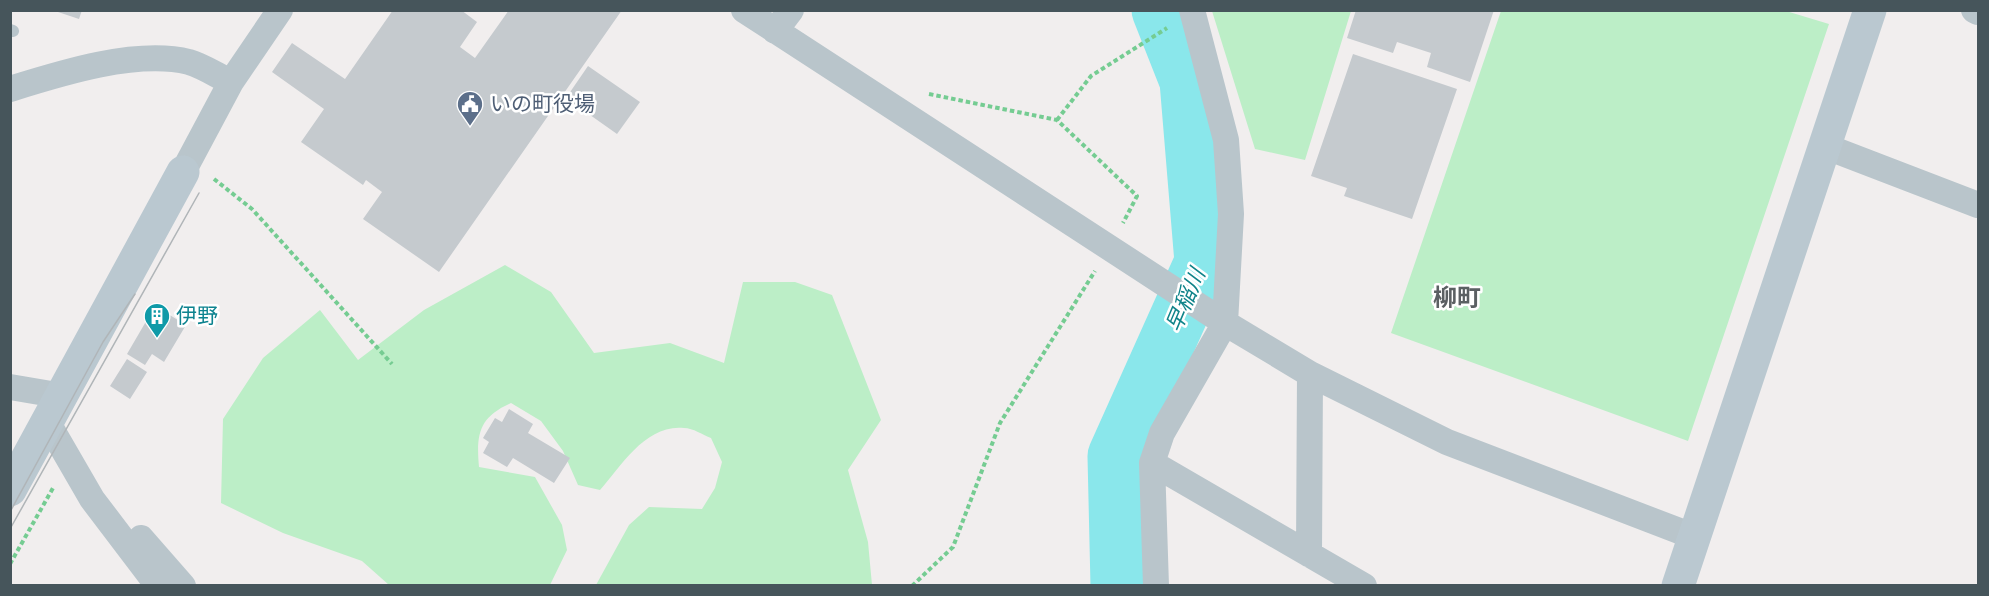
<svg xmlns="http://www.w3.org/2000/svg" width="1989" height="596" font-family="Roboto,'Noto Sans JP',sans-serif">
  <rect width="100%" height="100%" fill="#f1eeee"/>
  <path fill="#bceec7" d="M1212 11H1351L1305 160 1255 149Z
    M1786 11 1829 24 1688 441 1391 333 1501 11Z
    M505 265 551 292 594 353 670 343 724 363 743 282H795L832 295 881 420 848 470 868 542 872 585H596L629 525 649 507 702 509 715 488 722 462 711 438C703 435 693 428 684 428 646 424 622 465 600 490L578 485 563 451 541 421 511 403C479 417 476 434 479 467L535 477 562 525 567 550 550 585H389L362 561 283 533 221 503 223 419 263 358 320 310 358 360 424 310Z"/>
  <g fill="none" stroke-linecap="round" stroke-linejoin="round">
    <path stroke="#8ae7eb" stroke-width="57" d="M1119 586 1116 456 1203 262 1188 81 1160 10"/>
  </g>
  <path fill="#c5cace" d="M52 10H82L79 19Z
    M393 10H461L477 22 460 47 475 58 509 10H622L439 272 363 219 382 192 366 180 363 185 301 142 324 109 272 72 292 43 345 79Z
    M1356 10H1494L1470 82 1427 67 1431 53 1397 42 1393 53 1347 38Z
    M1353 54 1457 89 1412 219 1344 196 1347 188 1311 176Z
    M588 66 640 102 617 134 566 98Z
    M155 306 186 325 164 362 152 354 145 365 127 354Z
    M127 359 147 372 130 399 110 386Z
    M509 409 533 424 528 433 570 458 554 483 513 458 507 467 483 453 489 442 483 438 495 418 502 422Z"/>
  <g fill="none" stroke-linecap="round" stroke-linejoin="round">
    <path stroke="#75cc92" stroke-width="4" stroke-dasharray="4.5 3" stroke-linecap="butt" d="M929 94 1057 120 1137 196 1123 223
      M1057 120 1091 76 1167 28
      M214 179 252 209 392 364
      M10 564 53 488
      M912 586 953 547 1000 423 1095 271"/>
    <path stroke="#b9c5cb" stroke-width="12" d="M10 30 13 31"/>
    <path stroke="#b9c5cb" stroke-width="26" d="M744 10 1225 323 1310 374 1309 554
      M1974 10 1978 12
      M775 31 791 10
      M10 89C61 73 137 49 189 62 203 66 218 76 231 82
      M1827 147 1978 205
      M183 172 231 82 280 10
      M1310 374 1447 442 1695 537
      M10 387 63 396
      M48 423 92 499 158 586
      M1152 463 1364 586
      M141 538 183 586
      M1156 586 1152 463 1162 433 1225 323 1231 214 1226 140 1192 10"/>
    <path stroke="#bac8d0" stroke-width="33" d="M10 490 183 172
      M1678 586 1870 10"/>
    <path stroke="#b0b5b8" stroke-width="1.5" d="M10 512 103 342 135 294
      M10 529 199 193"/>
  </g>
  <defs>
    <g id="civic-pin" transform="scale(1.35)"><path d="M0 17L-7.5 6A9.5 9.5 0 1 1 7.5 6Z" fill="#5c6f8a" stroke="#fff"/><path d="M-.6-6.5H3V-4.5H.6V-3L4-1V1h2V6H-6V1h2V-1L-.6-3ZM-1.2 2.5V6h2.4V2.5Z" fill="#fff"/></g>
    <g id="building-pin" transform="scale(1.35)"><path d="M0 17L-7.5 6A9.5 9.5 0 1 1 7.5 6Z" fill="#0f9aa8" stroke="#fff"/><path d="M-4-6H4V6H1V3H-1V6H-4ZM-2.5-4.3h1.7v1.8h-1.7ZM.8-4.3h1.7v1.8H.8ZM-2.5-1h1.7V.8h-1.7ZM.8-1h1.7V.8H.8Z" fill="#fff"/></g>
  </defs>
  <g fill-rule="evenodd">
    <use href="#civic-pin" x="470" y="104"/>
    <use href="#building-pin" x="157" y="316"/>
  </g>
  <g text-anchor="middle" stroke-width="5" stroke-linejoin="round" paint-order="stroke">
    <g font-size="21" fill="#4e5e75" stroke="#fff" text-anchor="start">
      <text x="490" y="111">いの町役場</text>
    </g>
    <g font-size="21" fill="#0d838f" stroke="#fff" text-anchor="start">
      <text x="176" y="323">伊野</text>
    </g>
    <g font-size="22" font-style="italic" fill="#0f8389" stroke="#fff">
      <text transform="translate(1185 300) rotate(-67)" y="8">早稲川</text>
    </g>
    <g font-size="24" font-weight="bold" fill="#5b6063" stroke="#fff">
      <text x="1457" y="306">柳町</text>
    </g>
  </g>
  <rect width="1989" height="596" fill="none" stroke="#46555b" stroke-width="24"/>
</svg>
